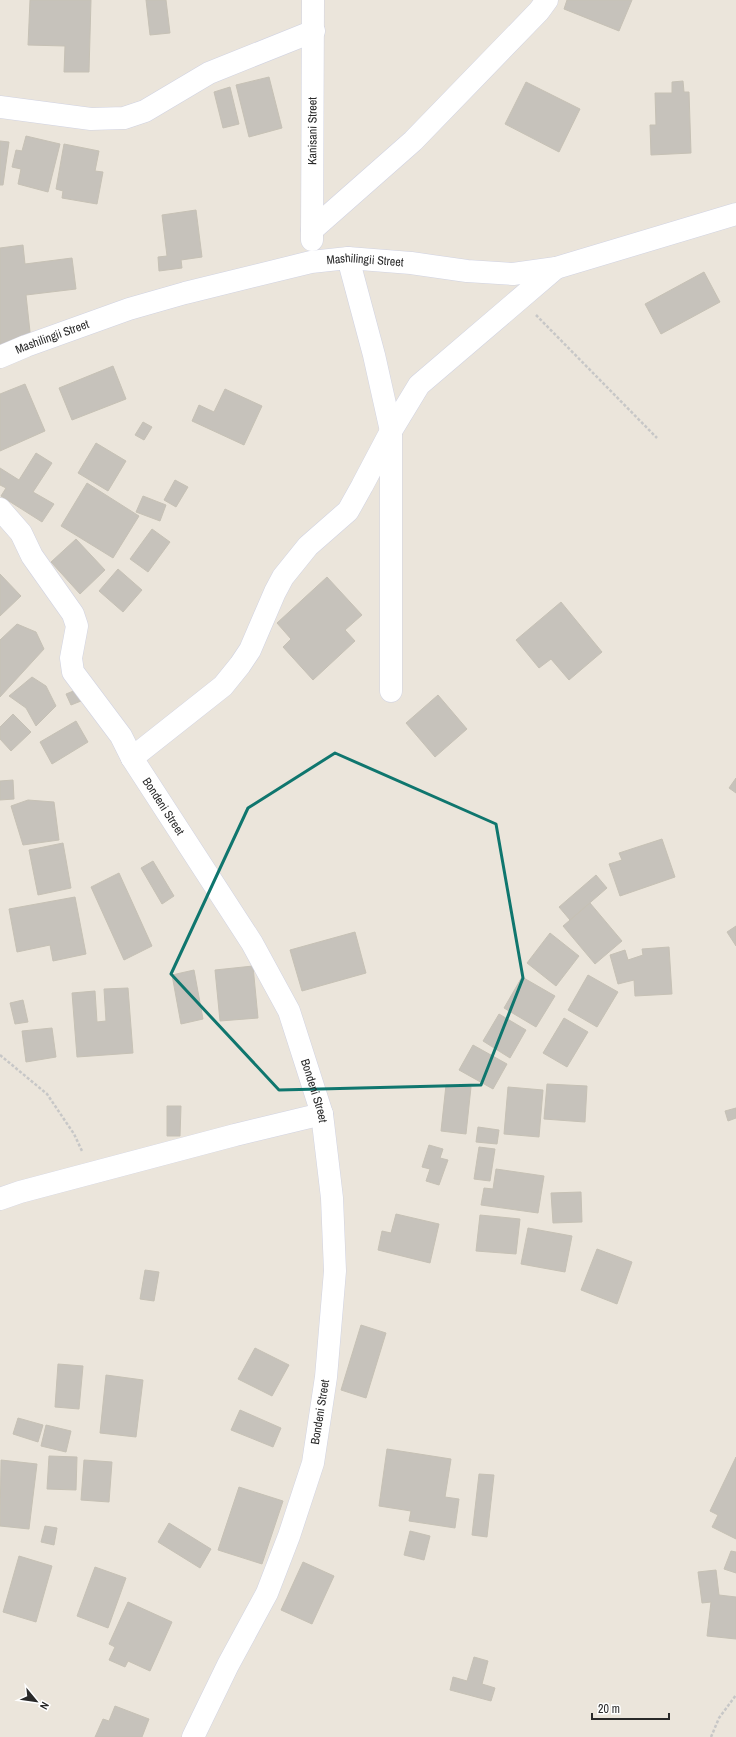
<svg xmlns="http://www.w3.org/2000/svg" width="736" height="1737" font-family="'Archivo Narrow',sans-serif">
  <rect width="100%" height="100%" fill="#ebe5db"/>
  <path fill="#c6c2bb" stroke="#c6c1b5" d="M30 0H91L89 72H64L65 46 28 45Z
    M146 0H166L170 33 150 35Z
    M567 0H632L619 31 564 9Z
    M269 77 282 128 249 137 236 85Z
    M683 81 684 92H689L691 153 651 155 650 125H656L655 93H672V82Z
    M526 82 580 109 559 152 505 124Z
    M230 87 239 124 223 128 214 92Z
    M26 136 60 144 48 192 18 184 21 169 12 167 16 150 22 151Z
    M0 141 9 142 3 185H0Z
    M64 144 99 151 95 171 103 172 97 204 62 198 63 191 56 189Z
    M196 210 202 257 181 260 182 268 159 271 158 257 167 256 162 215Z
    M23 245 25 264 72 258 76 289 26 295 31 341 0 345V248Z
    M704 272 720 302 661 334 645 304Z
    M113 366 126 399 72 420 59 388Z
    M25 384 45 431 0 451V394Z
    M225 389 262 406 244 445 192 421 199 405 214 412Z
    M143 422 152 427 144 440 135 435Z
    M96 443 126 461 108 491 78 473Z
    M36 453 52 463 33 492 54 504 42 522 1 496 6 488 0 485V468L19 480Z
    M175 480 188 487 176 507 164 500Z
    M87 483 139 516 113 558 61 526Z
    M143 496 166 505 160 521 136 512Z
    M152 529 170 542 148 572 130 559Z
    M76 539 105 570 80 594 51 562Z
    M118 569 142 590 123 612 99 591Z
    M0 574 21 596 0 616Z
    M327 577 362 615 345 630 355 641 313 680 283 647 291 639 277 623Z
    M561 602 602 652 569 680 551 659 539 668 516 640Z
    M17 624 36 632 44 649 0 697V640Z
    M32 677 46 686 56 706 36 726 26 708 9 696Z
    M76 690 81 701 71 705 66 694Z
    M438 695 467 729 435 757 406 723Z
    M13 714 31 732 11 751 0 739V727Z
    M76 721 88 742 52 764 40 742Z
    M736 778V793L729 788Z
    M13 780 14 799 0 800V781Z
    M28 800 54 802 59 840 23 845 11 806Z
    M662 839 675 877 620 896 609 864 622 860 619 853Z
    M63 843 71 888 38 895 29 850Z
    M153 861 174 896 162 904 141 868Z
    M119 873 152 946 124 960 91 887Z
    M596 875 607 888 570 920 559 907Z
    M75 897 86 954 53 961 50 945 17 952 9 909Z
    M590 903 622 941 595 964 563 926Z
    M736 926V946L727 932Z
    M355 932 366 973 302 991 290 950Z
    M550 933 579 956 556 986 527 963Z
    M669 947 672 994 635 996 634 980 618 984 610 955 625 950 628 960 643 955 642 949Z
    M253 966 258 1018 220 1021 215 970Z
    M194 970 203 1019 181 1024 172 975Z
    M588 975 618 992 597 1027 568 1010Z
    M522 977 555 996 536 1027 504 1008Z
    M128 988 133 1053 77 1057 72 993 95 991 97 1022 106 1021 104 989Z
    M23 1000 28 1022 15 1024 10 1003Z
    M499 1014 526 1030 510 1058 483 1041Z
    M564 1018 588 1032 567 1067 543 1053Z
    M52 1028 56 1057 26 1062 22 1031Z
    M473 1045 507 1064 493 1089 459 1070Z
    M547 1084 587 1086 585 1122 544 1119Z
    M446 1085 471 1087 466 1134 441 1131Z
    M508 1087 543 1090 539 1137 504 1134Z
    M167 1106H181L180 1136H167Z
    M736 1108V1118L728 1121 725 1111Z
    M478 1127 499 1130 497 1144 476 1142Z
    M429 1145 443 1149 440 1158 448 1160 439 1185 426 1181 430 1169 422 1167Z
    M479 1147 495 1149 490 1181 474 1179Z
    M496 1169 544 1176 538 1213 481 1205 484 1188 493 1189Z
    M581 1192 582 1222 553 1223 551 1193Z
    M396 1214 439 1224 430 1263 378 1250 382 1231 391 1233Z
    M480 1215 520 1219 516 1254 476 1251Z
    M528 1228 572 1236 565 1272 521 1264Z
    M597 1249 632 1262 617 1304 581 1290Z
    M145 1270 159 1272 154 1301 140 1299Z
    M361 1325 386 1333 366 1398 341 1390Z
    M255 1348 289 1365 272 1396 238 1379Z
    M58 1364 83 1366 79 1409 55 1407Z
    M106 1375 143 1380 136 1437 100 1433Z
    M240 1410 281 1428 273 1447 231 1430Z
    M18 1418 43 1425 38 1442 13 1434Z
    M46 1425 71 1431 66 1452 41 1446Z
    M387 1449 451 1459 445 1497 459 1499 455 1528 409 1521 411 1511 379 1506Z
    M49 1456 77 1457 76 1490 47 1489Z
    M736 1457V1539L712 1527 718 1515 710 1511Z
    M1 1460 37 1464 29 1529 0 1526Z
    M84 1460 112 1462 109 1502 81 1500Z
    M479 1474 494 1475 487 1537 472 1535Z
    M239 1487 283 1501 262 1564 218 1550Z
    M169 1523 211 1549 200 1568 158 1542Z
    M45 1526 57 1528 54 1545 41 1542Z
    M410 1531 430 1536 424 1560 404 1555Z
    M731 1551 736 1552V1573L724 1569Z
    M19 1556 52 1566 36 1622 3 1612Z
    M303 1562 334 1576 312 1624 281 1610Z
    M95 1567 126 1578 108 1628 77 1616Z
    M716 1570 719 1595 736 1597V1639L707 1636 711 1602 702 1603 698 1572Z
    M128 1602 172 1622 150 1671 128 1661 125 1667 109 1660 115 1647 109 1644Z
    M474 1657 488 1661 482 1684 495 1688 491 1701 450 1690 453 1677 467 1681Z
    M115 1706 149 1719 142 1737H95L103 1719 109 1721Z"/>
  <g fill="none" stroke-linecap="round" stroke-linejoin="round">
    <g stroke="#d1d3e2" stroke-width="23">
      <g id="street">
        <path d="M0 107 91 119 124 118 145 111 209 73 314 31"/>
        <path d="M312 230 413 141 539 11 547 0"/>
        <path id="s1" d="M312 240 313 0"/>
        <path d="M348 258 374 355 391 431V691"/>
        <path id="s2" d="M0 357 26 346 129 309 185 293 311 262 348 258 411 263 467 271 513 274 556 268 736 214"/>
        <path id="s3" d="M0 509 21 533 32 556 73 614 77 626 71 658 73 672 121 736 132 758 252 943 289 1011 322 1114 332 1198 335 1271 326 1377 313 1463 289 1536 267 1593 228 1665 193 1737"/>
        <path d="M132 758 223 686 240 665 250 650 275 592 283 577 308 546 348 511 362 486 391 431 419 385 556 268"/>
        <path d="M0 1199 20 1192 235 1135 322 1114"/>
      </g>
    </g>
    <path stroke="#c7c7c7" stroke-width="2.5" stroke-dasharray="3 2" stroke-linecap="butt" d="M536 315 657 438
      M0 1055 47 1094 74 1134 82 1151
      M711 1737 719 1718 736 1695"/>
    <use href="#street" stroke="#fff" stroke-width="22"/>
  </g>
  <path fill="none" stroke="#0f766e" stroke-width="3" stroke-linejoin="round" d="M335 753 496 824 523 978 481 1085 279 1090 171 974 248 808Z"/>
  <g text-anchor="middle" stroke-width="3" stroke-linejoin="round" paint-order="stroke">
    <g font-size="12" fill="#292929" stroke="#fff">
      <text dy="4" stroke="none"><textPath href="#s1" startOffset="109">Kanisani Street</textPath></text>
      <text dy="4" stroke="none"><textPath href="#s2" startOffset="380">Mashilingii Street</textPath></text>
      <text dy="4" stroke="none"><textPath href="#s2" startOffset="56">Mashilingii Street</textPath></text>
      <text dy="4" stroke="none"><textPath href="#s3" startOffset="350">Bondeni Street</textPath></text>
      <text dy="4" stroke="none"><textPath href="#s3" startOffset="674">Bondeni Street</textPath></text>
      <text transform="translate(320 1412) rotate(-81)" y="4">Bondeni Street</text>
    </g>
  </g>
  <g transform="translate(36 1701) rotate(119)" stroke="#ffffff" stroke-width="3" paint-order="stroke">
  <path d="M0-3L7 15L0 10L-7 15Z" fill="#292929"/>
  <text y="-6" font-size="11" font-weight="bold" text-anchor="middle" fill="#292929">N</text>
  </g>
  <path d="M592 1713v6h77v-6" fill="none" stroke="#292929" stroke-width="2"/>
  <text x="598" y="1713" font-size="12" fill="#292929" stroke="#ffffff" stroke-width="3" paint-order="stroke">20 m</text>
</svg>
